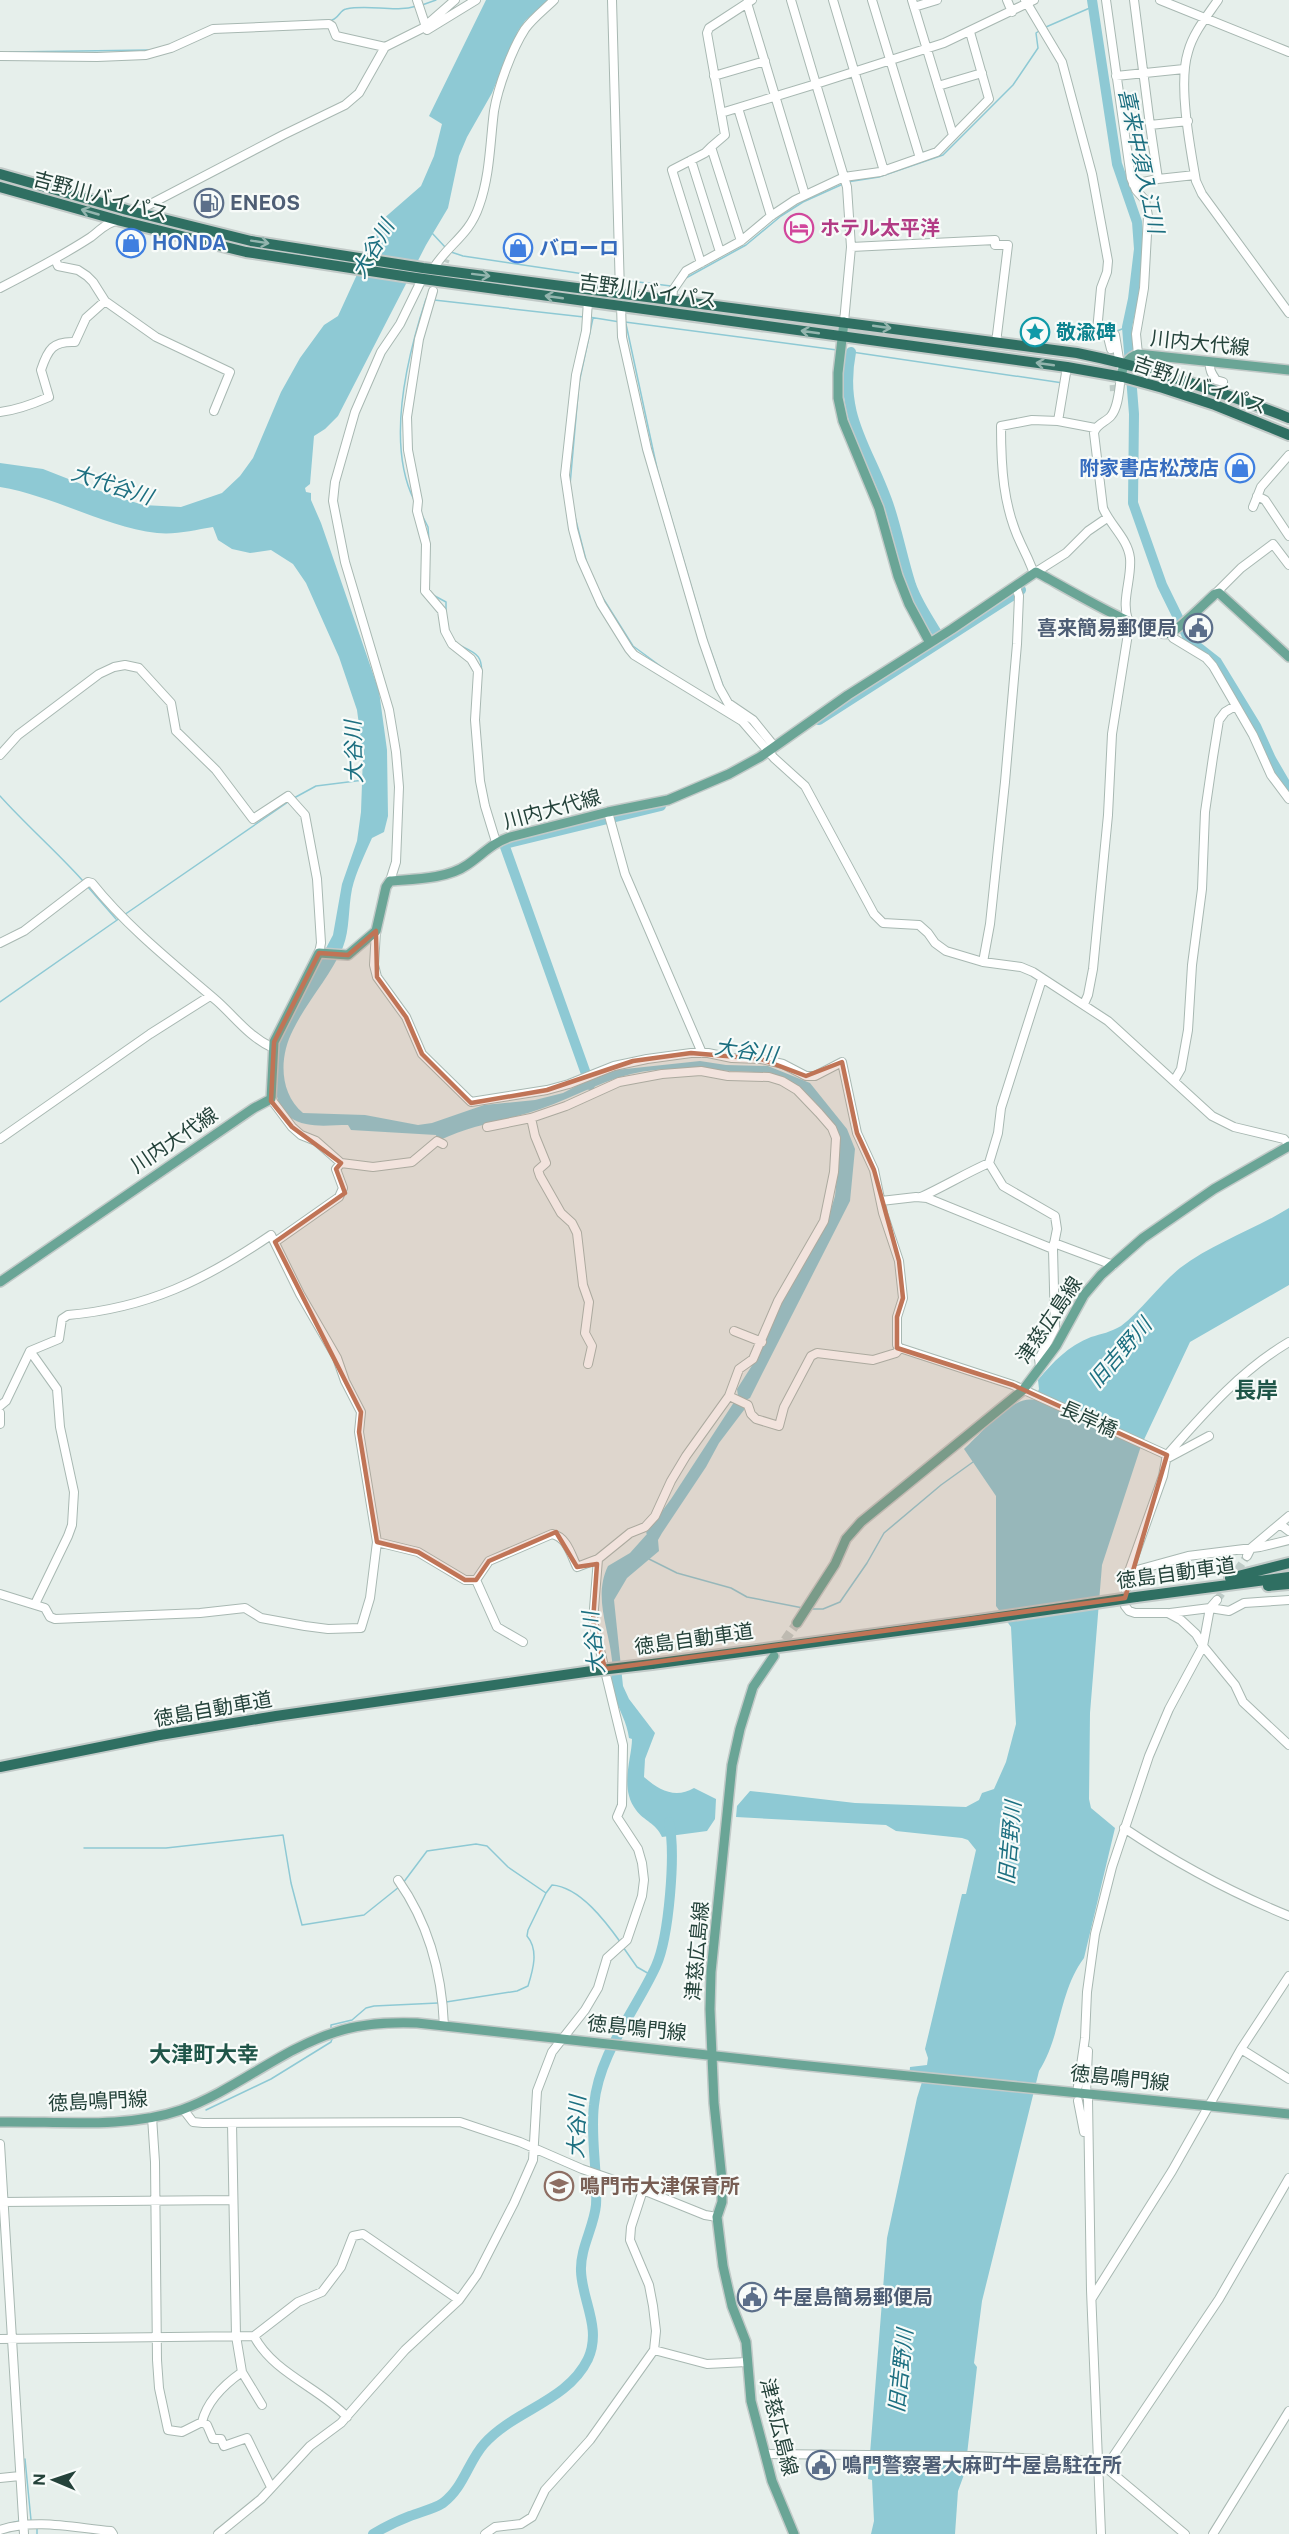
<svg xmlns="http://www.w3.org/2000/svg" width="1289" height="2534" font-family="'Public Sans','Noto Sans JP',sans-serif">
  <rect width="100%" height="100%" fill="#e6efeb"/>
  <path fill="#8ec9d4" d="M486 0H548L525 21 518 31 492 93 467 137 459 156 448 208 426 245 338 416 325 429 314 436 310 484 305 488 306 492 311 493V500L321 523 379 691 387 750 388 816 384 832 372 838C365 854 356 872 352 889 348 909 350 929 343 947 330 977 307 1001 293 1030 279 1057 279 1093 303 1113L365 1115 418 1125 432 1123 484 1105 535 1100 563 1093 590 1079 616 1070 700 1061 726 1065 768 1066 810 1083 847 1129 855 1149 850 1201 762 1374 750 1398 746 1400 744 1410 719 1443 706 1467 662 1533 658 1540 659 1551 627 1578 614 1600 623 1686 629 1699 655 1733 645 1759 644 1777C659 1790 675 1799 694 1788L716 1799 715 1819 707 1831 662 1837C656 1823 644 1821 636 1810 619 1788 632 1758 632 1739L629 1738C627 1722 619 1710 614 1695 609 1681 613 1674 612 1660 609 1629 593 1597 608 1566L630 1553 647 1534 646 1533 671 1499 738 1396 737 1389 760 1353 780 1306 828 1219 835 1196 839 1157 840 1139 833 1124 815 1102 796 1086 754 1072C713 1071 671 1064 631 1074 595 1083 563 1103 528 1113 498 1122 469 1126 440 1140L437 1139 436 1135 351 1130 348 1125C334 1125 319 1127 306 1124 265 1116 273 1063 281 1033L333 935 342 884 357 841 361 812 363 755 357 710 339 657 306 583 293 564 271 550 250 553 232 549 218 540 213 527C194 530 176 535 157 533 105 527 54 496 0 487V463L43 469 94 489 143 505 181 507 222 493 240 476 253 458 281 392 300 358 324 325 338 316 382 220 421 186 434 156 442 124 429 116Z
    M1289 1208V1285L1190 1342 1141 1446 1102 1565 1090 1713 1089 1799 1091 1808 1115 1828 1084 1958C1059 1991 1061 2037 1039 2071L982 2301 974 2363 977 2367 965 2472 958 2491 955 2534H871L874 2521 872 2480 868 2479 887 2238 917 2098 922 2082 909 2079 910 2067 927 2065 928 2058 925 2049 962 1894H966L976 1850 968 1840 962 1838 896 1831 886 1825 736 1817 737 1806 750 1791 855 1803 966 1807 979 1800 982 1793 994 1789 1006 1762 1016 1724 1011 1627 996 1606V1496L964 1449C980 1435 1012 1395 1034 1400L1039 1389 1038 1380C1053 1362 1068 1346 1091 1337 1101 1334 1111 1332 1121 1326 1141 1311 1159 1285 1180 1268 1213 1243 1254 1230 1289 1208Z"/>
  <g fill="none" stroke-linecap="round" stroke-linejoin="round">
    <path stroke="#8ec9d4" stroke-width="1.5" d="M422 5 436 0
      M212 26 332 20C339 18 340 10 346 9 370 4 394 13 417 6
      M1046 27 1092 7
      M10 52 149 50
      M847 182 879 177 943 155 1013 85 1038 48 1036 33 1039 31
      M432 233 445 247
      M451 252 463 256 618 279
      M686 278 746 245 781 216 803 202 843 184
      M622 280 671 286
      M434 300 584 317
      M589 317 620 322
      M625 322 837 350
      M626 324 658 473 703 627
      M1117 331 1127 327
      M845 351 1063 383
      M570 485 579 383 593 318
      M414 500C386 443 407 357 426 299
      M574 513 587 564
      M422 515 428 527 429 541
      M433 595 446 602V613
      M601 595 633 646 663 668
      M457 644C475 653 484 654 481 677
      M709 646 723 686
      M679 679 721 704
      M0 796C26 825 56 851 83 881
      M294 798 316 786 364 780
      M88 887 116 919
      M124 915 288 802
      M0 1002 120 918
      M649 1559 677 1573 731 1588 747 1597 803 1608
      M811 1609H823L840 1602 867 1563 884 1533 941 1485 973 1462
      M84 1848H166L283 1835 291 1883 302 1925 364 1915 399 1887
      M403 1883 427 1851 476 1844 487 1846 508 1867 546 1893
      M623 1947 637 1967 651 1975
      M446 2002 517 1991 528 1986C533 1970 539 1950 527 1936L528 1930 546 1893 552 1885C580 1887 606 1922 621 1943
      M331 2028V2025L352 2020 366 2008 374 2006 438 2003
      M206 2110 271 2079 331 2042 332 2039
      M25 2459 31 2520
      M0 2526 19 2521
      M37 2526V2534"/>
    <path stroke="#8ec9d4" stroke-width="10" d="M1092 0 1117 164 1137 222 1139 249 1133 299 1127 327 1134 414 1133 503 1162 585 1189 640 1217 662 1256 726 1271 759 1289 790
      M942 641 1021 590
      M819 720 942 641C931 623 918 605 911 585 903 560 898 534 890 509 871 450 838 419 851 352
      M590 1085 504 844 661 806
      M373 2534C385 2527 397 2521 410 2516 420 2512 434 2509 443 2503 464 2487 468 2462 484 2444 514 2410 567 2402 588 2359 602 2328 582 2301 581 2271 580 2248 594 2227 596 2205 598 2172 590 2138 594 2105 599 2053 635 2012 656 1966 669 1937 676 1853 669 1822"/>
    <path stroke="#bfccc8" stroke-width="8" stroke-dasharray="8 4" stroke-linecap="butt" d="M440 273 446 259
      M1111 349 1114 391
      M1217 1600 1247 1556"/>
    <path stroke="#bfccc8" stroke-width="9" stroke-dasharray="9 4.5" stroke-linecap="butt" d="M777 1651 797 1623"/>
    <g stroke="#a8b8b2" stroke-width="10">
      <path id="minor" d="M417 0 427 30 476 0
        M612 0 620 293
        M833 0 884 171
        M872 0 920 158
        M912 0 953 135
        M1007 0 1012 12
        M1025 0 1062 62 1092 174 1108 261 1107 272 1101 288 1097 331 1107 333 1111 349
        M1106 0 1131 178 1136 190 1145 200 1148 216 1144 288 1136 334 1138 354
        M1134 0 1150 125 1188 121
        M1160 0 1289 52
        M1218 0C1207 16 1193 33 1188 52 1178 84 1190 147 1196 181L1202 194 1289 313
        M747 3 805 195
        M914 7 937 0
        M0 56 97 57 146 55 171 48 213 29 329 24 332 26 336 36 385 47
        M714 76 765 61
        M1116 76 1184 69
        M938 86 982 73
        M738 108 771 216
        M721 113 816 84 791 0
        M1150 125 1158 179 1195 175
        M691 160 720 252
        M1133 184 1158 179
        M133 210 141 209 283 135 345 105 359 93 385 47 423 28 455 0
        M741 241 711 147 725 135 707 33 709 28 752 0
        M851 247 995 240V245H1008L996 343
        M55 259 58 266 78 270 87 276 93 282 105 301 156 337 230 372 214 411
        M701 263 672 170 705 153 711 147
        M433 269C448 244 469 236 479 206 490 176 490 142 494 111 498 87 512 49 525 29 533 18 545 9 554 0
        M0 288C31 272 62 256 91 237 99 231 108 221 118 221
        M433 291 419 339 407 417 408 450 418 501 417 511 426 544 425 591 442 611 445 631 452 644 471 659 478 671 475 720 480 781 485 806 496 842
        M672 300 673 290 686 271 741 241 771 216 795 200 844 177 880 172 937 152 989 99 970 32
        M588 301 586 331 576 375 565 475 573 529 581 559 601 604 629 649 634 655 742 721 774 758 805 786 874 914 883 923 919 925 928 933 935 943 946 951 983 962 1021 967 1033 972 1108 1021 1212 1116 1234 1127 1284 1139 1289 1145
        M621 305 622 337 647 449 703 641 719 687 728 703 753 720 774 746
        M844 322 851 247 847 187 816 84 944 43 1034 0
        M1098 327H1109L1115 335 1120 365
        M1210 362C1209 370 1212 374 1216 380L1223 382
        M1067 367 1058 421 1095 428
        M1121 377C1119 388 1119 406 1111 416 1106 422 1096 424 1094 433L1103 508C1110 525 1128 539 1130 558 1132 579 1121 600 1128 620
        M0 412C18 410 33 404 49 397L41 370C48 349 53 341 75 342L86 318 105 301
        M1257 496 1265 500 1289 536
        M1253 507 1261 487 1289 455
        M1036 572 1066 553 1088 531 1107 518
        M1034 573C1030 563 1026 554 1021 544 1003 507 1001 466 1001 426L1032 420 1058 421
        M1215 594 1241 568 1273 544 1289 565
        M1170 633 1173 638 1206 658 1213 666 1253 735 1271 775 1289 799
        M0 755 18 735 99 674 114 667 125 665 139 668 171 703 176 731 216 770 253 819 288 796 305 815 317 879 321 943 319 953
        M608 812 625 874 702 1053
        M390 881 396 862 399 787 396 752 389 710 345 562 333 501 335 482 355 412 381 352 400 324 422 279
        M376 931 374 965 377 977 406 1017 422 1054 471 1102 547 1090 569 1084 614 1066 647 1059 691 1053H708L732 1058 761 1059 783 1064 806 1076H815L842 1062 857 1133 874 1170 883 1213 899 1261 903 1298 897 1317V1345L900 1348 1013 1385 1167 1455 1163 1476 1127 1577 1125 1606 1129 1611 1135 1613H1168L1181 1620 1196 1634 1203 1646 1235 1685 1243 1702 1289 1745
        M0 943 24 931 88 882 92 883C128 928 174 964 217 1001 236 1018 248 1036 273 1048
        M983 962 990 924 1005 782 1017 644 1019 596 1016 587
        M1084 1004 1088 995 1093 969 1108 815 1112 734 1130 621
        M1174 1081 1181 1069 1188 1030 1192 965 1202 889 1205 812 1213 757 1219 720 1225 712 1235 706
        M271 1099 292 1127 301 1135 316 1141 341 1163 373 1167 412 1162 437 1141 443 1144
        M487 1127 531 1118 535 1136 546 1163 538 1170 540 1176 561 1213 572 1223 577 1233 583 1285 589 1302 585 1333 592 1346 588 1364
        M0 1139 150 1034 210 996
        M989 1163 1003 1186 1055 1216 1057 1229 1053 1249
        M921 1197C945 1186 966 1173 989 1163L998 1133 1001 1108 1042 979
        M881 1201 916 1197 927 1198 1053 1249 1055 1328 1039 1359 1040 1366
        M275 1242 339 1197 343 1188 336 1169 341 1163
        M1054 1243 1113 1265
        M734 1331 762 1342
        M30 1351 57 1389 60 1427 74 1492 72 1525 68 1536 35 1604
        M729 1396 748 1405 751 1414 756 1419 779 1426 784 1407 811 1356 817 1353 873 1360 896 1353 900 1348
        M0 1406 6 1401 30 1351 59 1339 62 1319 68 1315C148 1308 205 1280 271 1235L300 1294 337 1358 345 1381 361 1412 359 1432 377 1542 370 1598 361 1628 328 1629 305 1626 261 1618 245 1608 200 1613 55 1619 50 1617 45 1608 0 1594
        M0 1413V1424
        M1167 1455C1204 1413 1240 1371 1289 1342
        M1166 1459 1209 1436
        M1281 1525 1289 1531
        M377 1542 418 1552 465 1580H476L497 1627 523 1642
        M1247 1556 1251 1548 1289 1516
        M1130 1569 1137 1570 1188 1556 1260 1547 1289 1540
        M476 1580 489 1561 552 1534C567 1537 571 1555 577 1567L598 1559 630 1533 645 1527 655 1516 671 1481 686 1456 729 1396 739 1369 753 1359 778 1301 824 1221 834 1172 836 1138 832 1128 819 1113 797 1090 782 1081 769 1077 728 1076 701 1071 662 1074 619 1082 566 1106 531 1118
        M1170 1613 1210 1608 1229 1611 1244 1603 1289 1600
        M1124 1828C1176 1863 1230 1892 1289 1916
        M398 1880C429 1924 442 1973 444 2026
        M1241 2049 1289 2079
        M1088 2051 1086 2093 1088 2099 1091 2290 1101 2534
        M1078 2086 1085 2038 1087 1992 1095 1934 1112 1867 1149 1756 1169 1709 1203 1646 1210 1608 1217 1600
        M1078 2101 1084 2132
        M183 2109 193 2122 203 2123 460 2122 520 2142 582 2169 643 2190 705 2215 717 2217
        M152 2117 155 2162 157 2360 159 2388 168 2430 182 2432 202 2422 207 2425 213 2439H221L224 2446 247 2438 271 2487
        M0 2144 24 2534
        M1 2202 233 2200
        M1092 2298 1172 2171 1241 2049 1289 1976
        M254 2336C273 2373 320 2388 347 2417
        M0 2339 254 2336 298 2302 322 2292 341 2267 353 2236 363 2234 459 2300
        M654 2350 707 2364 747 2362
        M242 2372 262 2405
        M202 2422C207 2401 225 2384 242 2372L236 2336 232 2123
        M765 2454 970 2456 1098 2461 1185 2534
        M1106 2467 1219 2299 1289 2178
        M0 2478 20 2476
        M0 2530C35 2518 75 2528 111 2531L113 2534
        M218 2534 261 2499 310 2446 341 2423 405 2350 459 2300 477 2275 514 2203 533 2160 537 2091 552 2052 585 2010 598 1988 607 1958 627 1940 642 1896 644 1880 642 1863 638 1849 617 1817 622 1805 623 1745 593 1621 598 1559
        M485 2534 495 2527 521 2524 532 2517 545 2490 590 2440 654 2350 656 2331 653 2306 649 2285 630 2240 631 2227 643 2190
        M1213 2534 1289 2411"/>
    </g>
    <g stroke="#c2cac8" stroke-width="12">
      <path id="major" d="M844 322 838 373V398L843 421 879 508 898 576 909 604 930 643
        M1121 377C1122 367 1128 357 1138 354L1289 370
        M0 1282 254 1108 271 1099 274 1042 319 953 348 955 376 931 386 887 390 881C414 879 447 879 467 865 482 855 492 843 510 837L608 812 668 800 729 774 760 757 848 695 952 629 1036 572C1058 583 1151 640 1170 633 1177 631 1207 601 1215 594L1219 593 1289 657
        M797 1623 835 1564 846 1539 861 1522 1023 1390 1056 1346 1084 1295 1101 1275 1143 1238 1214 1189 1289 1146
        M774 1656 753 1687 740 1729 732 1765 711 1972 710 2009 714 2103 722 2180V2202L717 2217 723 2266 732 2306 746 2342 751 2401 765 2454 772 2481 794 2534
        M0 2122C58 2121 126 2129 181 2110 236 2090 281 2049 336 2032 362 2023 389 2022 417 2023L789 2064 1289 2114"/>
    </g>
    <g stroke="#c2cac8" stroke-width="14">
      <path id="highway" d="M0 174 127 210 251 241 423 268 1077 353C1151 368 1220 391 1289 418
        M0 187 121 221 246 252 416 278 1067 367 1123 377 1163 388 1215 405 1289 435
        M1230 1578 1289 1563
        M1268 1586 1289 1584
        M1136 1597 1289 1577
        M652 1664 972 1621
        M0 1767 160 1735 276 1716 592 1671"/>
    </g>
    <use href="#minor" stroke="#fff" stroke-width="8"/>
    <use href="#major" stroke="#6aa596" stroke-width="9"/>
    <use href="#highway" stroke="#2f6f62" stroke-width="10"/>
    <g stroke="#c2cac8" stroke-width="14" stroke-linecap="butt">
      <path id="highway-bridge" d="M972 1621 1136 1597
        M592 1671 652 1664"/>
    </g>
    <use href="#highway-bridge" stroke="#2f6f62" stroke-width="10"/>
  </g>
  <defs><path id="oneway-shaft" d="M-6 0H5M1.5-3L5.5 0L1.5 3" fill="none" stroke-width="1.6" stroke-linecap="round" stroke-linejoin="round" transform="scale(1.5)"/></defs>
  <g stroke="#93b5ae">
    <use href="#oneway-shaft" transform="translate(90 212) rotate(-164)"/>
    <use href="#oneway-shaft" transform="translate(260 242) rotate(9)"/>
    <use href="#oneway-shaft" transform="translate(481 275) rotate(7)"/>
    <use href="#oneway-shaft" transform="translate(554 297) rotate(-172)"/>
    <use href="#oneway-shaft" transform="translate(882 327) rotate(8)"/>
    <use href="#oneway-shaft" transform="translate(810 332) rotate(-172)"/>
    <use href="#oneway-shaft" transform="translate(1045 364) rotate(-172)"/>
  </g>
  <path fill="#c07456" fill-opacity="0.2" stroke="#c07456" stroke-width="4.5" stroke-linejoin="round" d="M376 931 377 977 406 1017 422 1054 471 1103 547 1090 633 1061 691 1053 761 1059 806 1076 842 1062 857 1133 874 1170 899 1261 903 1298 897 1317V1348L1013 1385 1167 1455 1125 1598 605 1669 593 1621 597 1564 577 1567 556 1532 489 1561 476 1580H465L418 1552 377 1542 359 1432 361 1412 275 1242 345 1193 336 1169 341 1163 292 1127 271 1101 274 1042 319 953 348 955Z"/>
  <defs>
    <g id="fuel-ring" transform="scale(1.5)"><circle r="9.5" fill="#f7fbf9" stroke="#5c6f8a" stroke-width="1.5"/><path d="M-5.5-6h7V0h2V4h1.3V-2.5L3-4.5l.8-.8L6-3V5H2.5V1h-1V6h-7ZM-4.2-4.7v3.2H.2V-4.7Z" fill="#5c6f8a"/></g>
    <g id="hotel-ring" transform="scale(1.5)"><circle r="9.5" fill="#f7fbf9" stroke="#d1479c" stroke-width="1.5"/><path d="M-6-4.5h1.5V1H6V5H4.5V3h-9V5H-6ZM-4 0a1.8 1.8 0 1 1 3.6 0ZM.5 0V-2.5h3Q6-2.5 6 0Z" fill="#d1479c"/></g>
    <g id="shop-ring" transform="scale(1.5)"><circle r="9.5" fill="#f7fbf9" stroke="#3f7fe0" stroke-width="1.5"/><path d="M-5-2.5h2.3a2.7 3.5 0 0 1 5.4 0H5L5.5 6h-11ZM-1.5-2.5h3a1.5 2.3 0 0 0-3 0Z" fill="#3f7fe0"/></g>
    <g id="sight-ring" transform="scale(1.5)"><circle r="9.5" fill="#f7fbf9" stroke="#0f9aa8" stroke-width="1.5"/><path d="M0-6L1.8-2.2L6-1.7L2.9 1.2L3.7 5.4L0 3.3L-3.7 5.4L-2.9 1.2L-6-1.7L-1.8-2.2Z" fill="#0f9aa8"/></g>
    <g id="civic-ring" transform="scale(1.5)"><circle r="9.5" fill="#f7fbf9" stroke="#5c6f8a" stroke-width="1.5"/><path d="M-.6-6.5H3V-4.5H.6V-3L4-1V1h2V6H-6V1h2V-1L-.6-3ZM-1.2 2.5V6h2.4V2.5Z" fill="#5c6f8a"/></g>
    <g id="school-ring" transform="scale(1.5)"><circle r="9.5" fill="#f7fbf9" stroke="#8d6e63" stroke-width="1.5"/><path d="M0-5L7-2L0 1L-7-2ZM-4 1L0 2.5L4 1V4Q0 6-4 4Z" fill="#8d6e63"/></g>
  </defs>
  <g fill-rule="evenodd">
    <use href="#fuel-ring" x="209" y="203"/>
    <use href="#hotel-ring" x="799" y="228"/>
    <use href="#shop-ring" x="131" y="243"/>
    <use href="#shop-ring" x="518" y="248"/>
    <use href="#sight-ring" x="1035" y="332"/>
    <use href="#shop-ring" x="1240" y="468"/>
    <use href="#civic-ring" x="1198" y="628"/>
    <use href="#school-ring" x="559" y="2186"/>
    <use href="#civic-ring" x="752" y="2297"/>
    <use href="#civic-ring" x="821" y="2465"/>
  </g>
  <g text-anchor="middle" stroke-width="4.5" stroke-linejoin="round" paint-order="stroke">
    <g font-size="20" fill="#24423a" stroke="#f7fbf9">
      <text transform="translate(101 196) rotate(15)" y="7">吉野川バイパス</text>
      <text transform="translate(648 291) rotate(8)" y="7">吉野川バイパス</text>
      <text transform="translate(1200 343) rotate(6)" y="7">川内大代線</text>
      <text transform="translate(1200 385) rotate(19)" y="7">吉野川バイパス</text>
      <text transform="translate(552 809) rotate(-15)" y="7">川内大代線</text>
      <text transform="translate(174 1140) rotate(-34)" y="7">川内大代線</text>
      <text transform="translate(1049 1320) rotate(-56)" y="7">津慈広島線</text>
      <text transform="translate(1089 1419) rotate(24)" y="7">長岸橋</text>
      <text transform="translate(1176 1573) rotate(-8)" y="7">徳島自動車道</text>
      <text transform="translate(694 1639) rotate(-8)" y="7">徳島自動車道</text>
      <text transform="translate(213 1709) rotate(-10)" y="7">徳島自動車道</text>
      <text transform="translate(697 1951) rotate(-85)" y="7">津慈広島線</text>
      <text transform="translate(637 2028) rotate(6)" y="7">徳島鳴門線</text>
      <text transform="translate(1120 2078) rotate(6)" y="7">徳島鳴門線</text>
      <text transform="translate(98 2101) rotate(-3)" y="7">徳島鳴門線</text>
      <text transform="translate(779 2427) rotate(76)" y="7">津慈広島線</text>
    </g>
    <g font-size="20" font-weight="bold" fill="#4e5e75" stroke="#f7fbf9" text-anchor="start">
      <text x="230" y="210">ENEOS</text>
      <text x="1177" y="635" text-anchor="end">喜来簡易郵便局</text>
      <text x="773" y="2304">牛屋島簡易郵便局</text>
      <text x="842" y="2472">鳴門警察署大麻町牛屋島駐在所</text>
    </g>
    <g font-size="20" font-weight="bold" fill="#b23c85" stroke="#f7fbf9" text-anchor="start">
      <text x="820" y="235">ホテル太平洋</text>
    </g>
    <g font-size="20" font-weight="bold" fill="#366cbe" stroke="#f7fbf9" text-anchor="start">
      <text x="152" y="250">HONDA</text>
      <text x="539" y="255">バローロ</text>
      <text x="1219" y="475" text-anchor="end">附家書店松茂店</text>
    </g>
    <g font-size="20" font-weight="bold" fill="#0d838f" stroke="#f7fbf9" text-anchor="start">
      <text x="1056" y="339">敬渝碑</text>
    </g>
    <g font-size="20" font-weight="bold" fill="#785e54" stroke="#f7fbf9" text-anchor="start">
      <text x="580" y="2193">鳴門市大津保育所</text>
    </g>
    <g font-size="21" font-style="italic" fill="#1c6f80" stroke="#f7fbf9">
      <text transform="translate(1141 161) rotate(78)" y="7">喜来中須入江川</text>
      <text transform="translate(373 249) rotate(-60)" y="7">大谷川</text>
      <text transform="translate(112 485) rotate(18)" y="7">大代谷川</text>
      <text transform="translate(354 752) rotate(-92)" y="7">大谷川</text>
      <text transform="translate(746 1051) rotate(8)" y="7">大谷川</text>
      <text transform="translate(1120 1353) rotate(-49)" y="7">旧吉野川</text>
      <text transform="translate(594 1643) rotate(-96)" y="7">大谷川</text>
      <text transform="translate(1010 1843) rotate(-85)" y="7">旧吉野川</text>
      <text transform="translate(577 2127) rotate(-88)" y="7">大谷川</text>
      <text transform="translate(901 2371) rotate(-84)" y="7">旧吉野川</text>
    </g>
    <g font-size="22" font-weight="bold" fill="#1f5548" stroke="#f7fbf9">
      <text x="1256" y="1398">長岸</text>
      <text x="204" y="2062">大津町大幸</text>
    </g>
  </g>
  <g transform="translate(54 2480) rotate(272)" stroke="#f7fbf9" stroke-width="4.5" paint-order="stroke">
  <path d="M0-4.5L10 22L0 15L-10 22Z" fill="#24423a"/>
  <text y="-9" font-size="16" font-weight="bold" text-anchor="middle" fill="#24423a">N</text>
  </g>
</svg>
